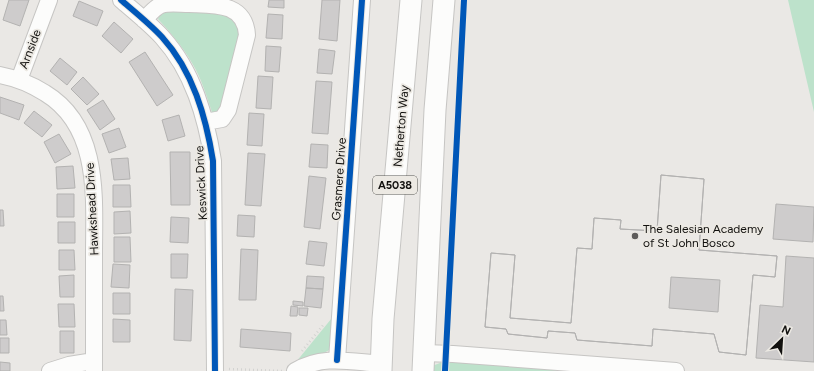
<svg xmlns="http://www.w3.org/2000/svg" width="814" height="371" font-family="Figtree,sans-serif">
  <rect width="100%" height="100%" fill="#eae8e5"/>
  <path fill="#bde2cb" d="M788 0H814V112Z
    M162 11H219L236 19 241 35 225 108 213 115C207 98 202 79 192 63 183 47 170 32 158 19Z
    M336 313 331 349 322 354 309 356 296 362Z
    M448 360 563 371H431L432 366Z"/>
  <path fill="#cecccc" stroke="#b3b2b1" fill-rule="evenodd" d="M9 0H29L20 26 3 20Z
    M269 0H284V8L268 7Z
    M322 0H340L337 41 319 39Z
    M79 1 103 11 97 26 73 16Z
    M268 14 283 15 282 39 266 38Z
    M114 22 133 39 121 53 102 36Z
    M266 46 281 47 279 72 265 71Z
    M319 49 335 51 332 74 317 73Z
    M145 52 173 95 157 106 129 62Z
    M60 58 77 72 67 85 50 71Z
    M258 76 273 77 271 109 256 108Z
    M83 77 99 94 87 105 71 89Z
    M316 81 332 82 328 134 312 133Z
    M0 97 24 105 19 120 0 113Z
    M103 100 115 119 100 130 87 110Z
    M34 111 52 125 42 137 24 123Z
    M249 113 264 114 262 146 247 145Z
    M179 115 185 136 168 141 162 120Z
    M119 128 126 147 109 153 102 134Z
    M59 134 71 154 55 163 44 142Z
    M311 144 328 145 327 168 309 167Z
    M170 152H190V205H171Z
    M248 153 265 154 261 206 245 205Z
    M128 158 130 179 114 180 111 159Z
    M73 166 75 188 57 189 56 167Z
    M661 175 704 179 699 250 777 256 775 277 753 275 746 355 719 352 714 334 653 329 652 346 577 340 575 333 548 331 547 338 508 334 506 329 485 327 491 253 515 255 510 318 571 323 577 248 592 249 594 218 621 220 620 229 657 231Z
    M661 175 704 179 699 250 777 256 775 277 753 275 746 355 719 352 714 334 653 329 652 346 577 340 575 333 548 331 547 338 508 334 506 329 485 327 491 253 515 255 510 318 571 323 577 248 592 249 594 218 621 220 620 229 657 231ZM671 277 720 280 718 312 669 308Z
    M309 176 326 178 320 229 304 227Z
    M113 185H130L131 207H113Z
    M57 194H74V217H57Z
    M776 204 814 207 813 242 773 239Z
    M0 210H3L4 226H0Z
    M130 211 131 233 114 234V212Z
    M238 215 255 216 254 237 237 236Z
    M171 217 189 218 188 243 170 242Z
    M58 222H75V243H58Z
    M114 237H130L131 262H114Z
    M309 241 327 243 324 266 306 264Z
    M241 249 258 250 256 300H239Z
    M59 250H74L75 270H59Z
    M171 254H188L187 278H171Z
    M786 256 814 258V362L756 358 760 305 783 307Z
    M113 264 130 265 129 288 111 287Z
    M74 275V297H60L59 276Z
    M307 276 324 277 323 289 306 288Z
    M306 288 323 289 321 308 304 306Z
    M175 289 193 290 191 341 174 340Z
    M113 293H130V314H113Z
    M0 296H3L4 311H0Z
    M293 301 303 302V306L293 305Z
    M58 304H74L75 327H59Z
    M291 306 298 307 297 316H290Z
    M299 308H308L307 316 299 315Z
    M113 319 130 320V342H113Z
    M0 320H6L7 335H0Z
    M241 329 291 333 290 351 240 347Z
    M60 331H74V353H60Z
    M0 338H9V353H0Z
    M0 362 10 363V371H0Z"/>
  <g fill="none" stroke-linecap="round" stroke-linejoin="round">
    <g stroke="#c6c5c3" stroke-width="18">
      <path id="minor" d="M121 0C135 12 150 24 162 37 193 71 206 117 213 161L215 371
        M144 20C149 15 154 8 161 5 169 2 180 4 189 4 213 5 245 2 247 35L228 110 222 119 205 122
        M0 75C16 78 31 84 45 93 101 127 94 199 94 255 94 294 94 332 94 371
        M19 80 49 0
        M424 353 453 354 676 371
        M337 360 362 0
        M50 371 69 365 94 361
        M295 371C323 354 351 362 382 364"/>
    </g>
    <g stroke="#c6c5c3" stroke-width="23">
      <path id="major" d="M381 371 383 319 411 0
        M423 371 435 110 444 0"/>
    </g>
    <path stroke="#d3d3d1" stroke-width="2.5" stroke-dasharray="1 3" stroke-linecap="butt" d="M302 351 324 324
      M229 369 282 371"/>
    <use href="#minor" stroke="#fcfcfb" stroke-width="16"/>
    <use href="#major" stroke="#fcfcfb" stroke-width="21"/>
    <g stroke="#ece9e3" stroke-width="8">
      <path id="cycleway" d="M121 0C135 12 150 24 162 37 193 71 206 117 213 161L215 371
        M337 360 362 0
        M445 371 464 0"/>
    </g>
    <use href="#cycleway" stroke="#0057b8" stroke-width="6"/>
  </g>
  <circle fill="#5e5c5a" stroke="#ece9e3" stroke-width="1.5" cx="635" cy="236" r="4"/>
  <g text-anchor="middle" stroke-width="3.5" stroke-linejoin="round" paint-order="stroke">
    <rect fill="#ece9e3" stroke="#53524f" stroke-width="1" x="373" y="176" width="44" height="18" rx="3"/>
    <g font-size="11" font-weight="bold" fill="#12110f">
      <text x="395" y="189">A5038</text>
    </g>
    <g font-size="12" fill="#12110f" stroke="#ece9e3">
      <text transform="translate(30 49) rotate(-69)" y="4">Arnside</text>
      <text transform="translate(401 126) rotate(-85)" y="4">Netherton Way</text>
      <text transform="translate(339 179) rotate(-86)" y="4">Grasmere Drive</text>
      <text transform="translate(201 183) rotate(-93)" y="4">Keswick Drive</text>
      <text transform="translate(92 209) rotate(-93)" y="4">Hawkshead Drive</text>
    </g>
    <g font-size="12" fill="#12110f" stroke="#ece9e3" text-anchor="start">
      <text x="643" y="233">The Salesian Academy<tspan x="643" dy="14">of St John Bosco</tspan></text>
    </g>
  </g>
  <g transform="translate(782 339) rotate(25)" stroke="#ece9e3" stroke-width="3" paint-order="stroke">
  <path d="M0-3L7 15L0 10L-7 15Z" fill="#12110f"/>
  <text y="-6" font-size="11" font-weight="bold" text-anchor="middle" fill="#12110f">N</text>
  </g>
</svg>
